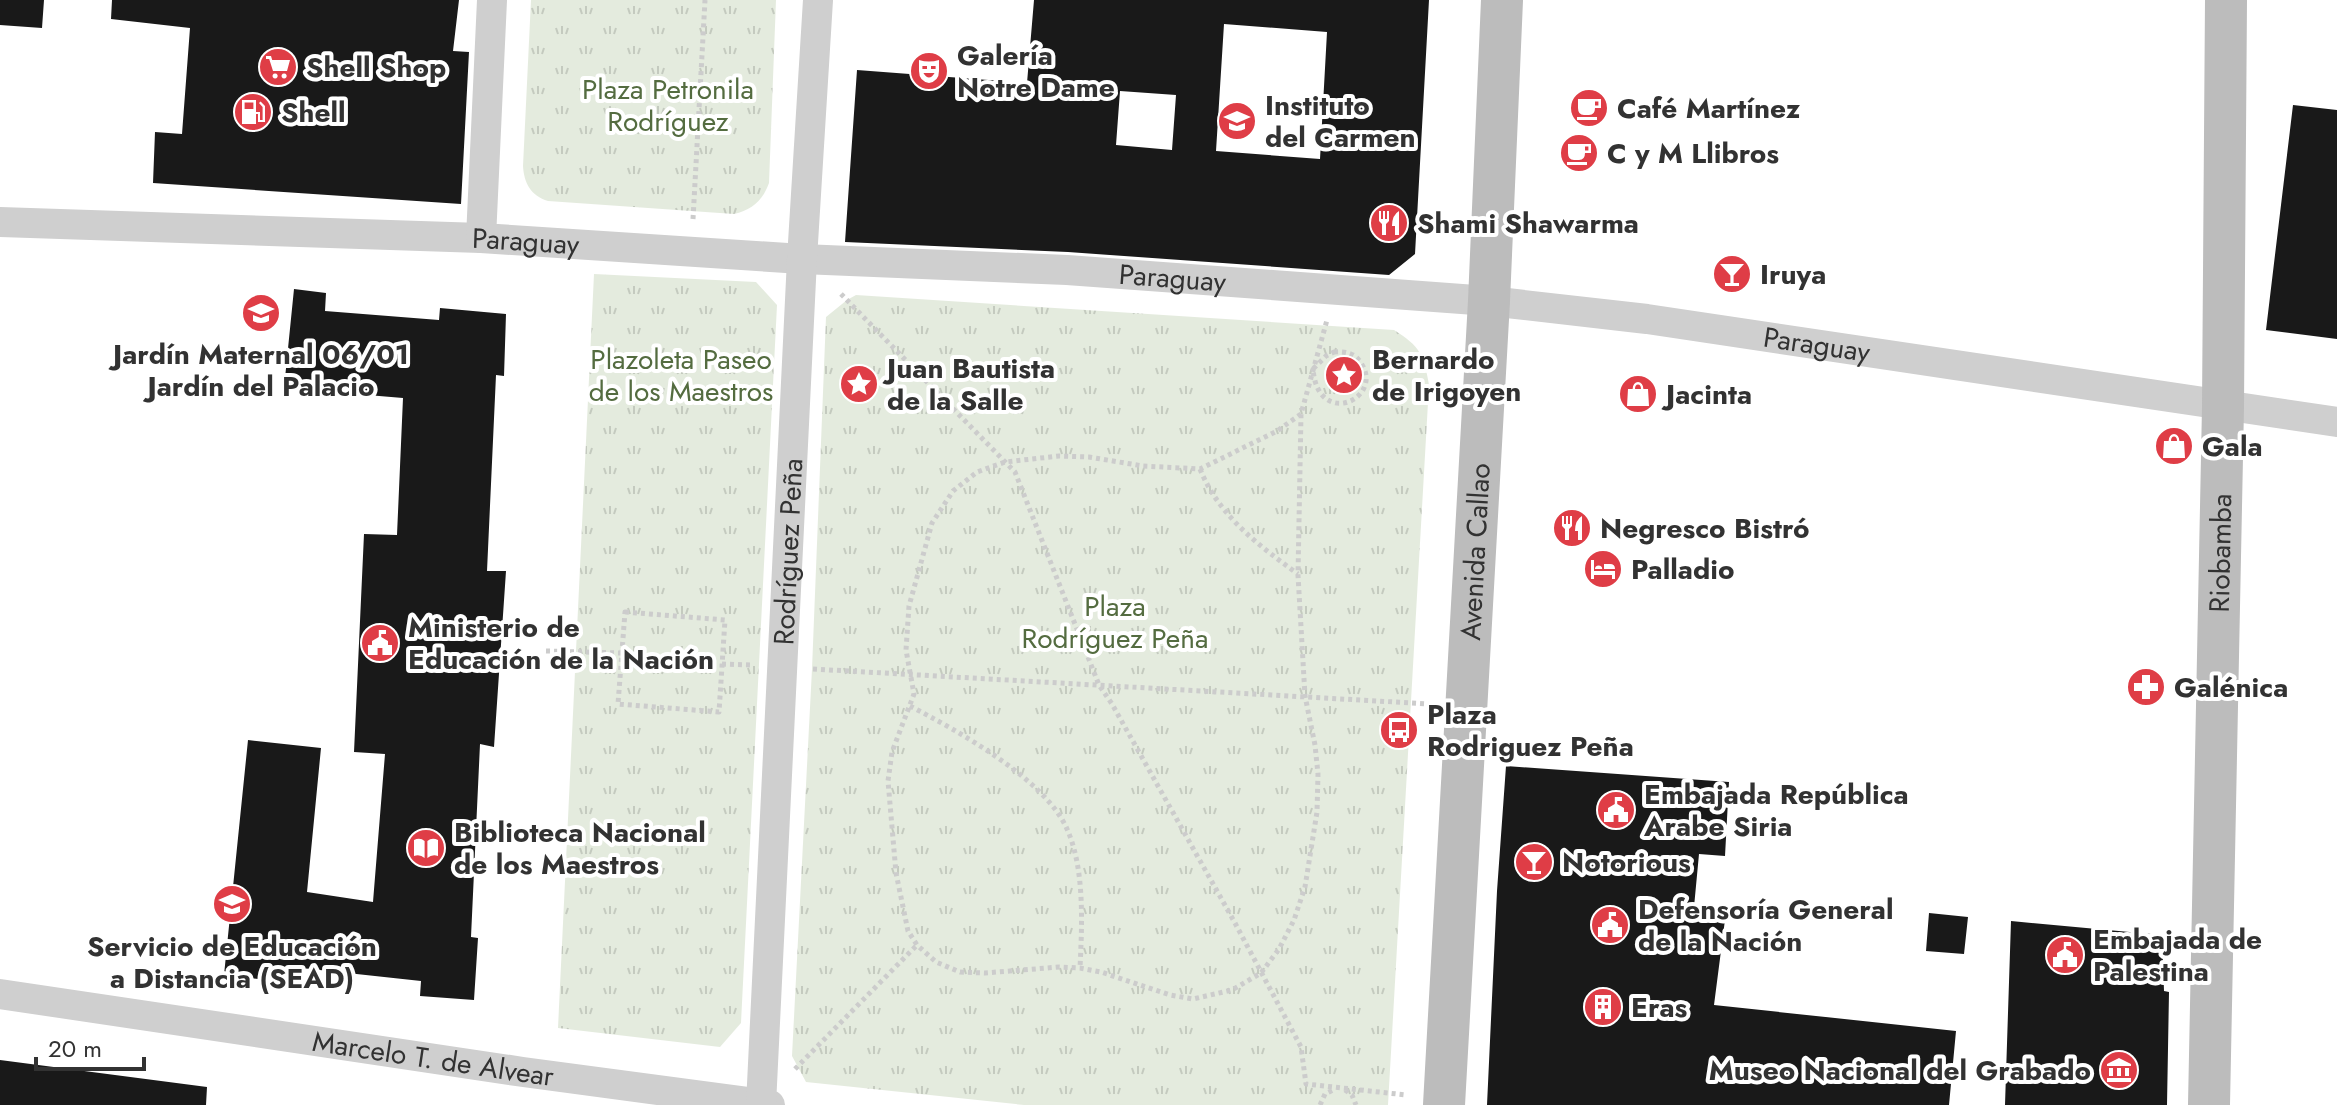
<svg xmlns="http://www.w3.org/2000/svg" width="2337" height="1105" font-family="Jost,sans-serif">
  <defs>
    <pattern id="park-tufts" width="24" height="20" patternUnits="userSpaceOnUse" patternTransform="scale(2)"><rect width="24" height="20" fill="#e4ebde"/><path d="M3 7l-1-3M5 7V3M7 7l1-3M15 17l-1-3M17 17v-4M19 17l1-3" fill="none" stroke="#c4cabf"/></pattern>
  </defs>
  <rect width="100%" height="100%" fill="#fff"/>
  <path fill="url(#park-tufts)" d="M531 0H776L769 183C763 200 752 210 734 214L548 201C531 196 524 183 523 166Z
    M594 274 756 282 777 305 741 1023 720 1047 558 1028Z
    M856 295 1394 330C1420 346 1424 355 1429 385L1388 1105H1024L806 1082 792 1056 812 669 826 317 847 300Z"/>
  <path fill="#191919" fill-rule="evenodd" d="M0 0H44L42 28 0 25Z
    M112 0H459L453 51 469 52 461 204 153 183 155 132 182 134 190 28 111 19Z
    M1034 0H1429L1415 254 1389 275 1068 252 845 242 857 70 1027 83ZM1224 24 1327 32 1320 159 1216 151ZM1120 91 1176 95 1172 150 1116 145Z
    M2293 105 2337 110V339L2266 330Z
    M294 289 326 293 325 311 439 320 440 308 506 314 504 376 496 375 487 571H506L494 747 480 744 471 937 478 938 474 1000 420 996 421 981 292 967V983L224 975 248 740 321 748 307 892 373 902 385 754 354 752 364 534 397 535 403 398 284 388Z
    M1506 766 1729 782 1725 856 1699 854 1694 907 1726 912 1714 1005 1956 1031 1949 1105H1487L1497 891Z
    M1929 913 1968 917 1964 954 1926 951Z
    M2011 921 2162 935 2164 991 2169 992 2167 1105H2005Z
    M0 1060 207 1087 206 1105H0Z"/>
  <g fill="none" stroke-linecap="round" stroke-linejoin="round">
    <path stroke="#ccc" stroke-width="5" stroke-dasharray="4 4" stroke-linecap="butt" d="M693 219 705 0
      M841 294 1015 472 1099 685 1112 704 1235 923 1301 1047 1306 1084 1406 1095
      M1334 352C1345 351 1355 353 1361 363 1385 398 1318 430 1313 369L1326 356Z
      M1301 414 1277 431 1200 469 1143 466 1089 457 1059 456 1005 462 977 472 953 491 932 523 909 606 906 650 914 694 892 752 888 781 896 873 908 931 917 945 936 962 960 972 985 973 1059 967 1080 968 1101 972 1170 995 1193 999 1232 990 1261 973 1279 949 1294 920 1305 887 1317 812 1318 774 1315 745 1305 696 1298 575 1301 414 1327 320
      M1200 469C1219 516 1258 545 1298 574
      M625 612 725 620 719 712 618 704Z
      M546 651 622 653
      M722 664 751 665
      M813 669 1430 704
      M910 706C958 731 1045 779 1067 829 1085 869 1082 925 1080 968
      M795 1069 917 945
      M1345 1090 1352 1095 1356 1105
      M1320 1105 1325 1094 1335 1089"/>
    <g stroke="#cfcfcf" stroke-width="30">
      <path id="s1" d="M0 222 481 238 802 259 1067 270 1489 301 1647 319 2337 422"/>
      <path d="M481 238 492 0"/>
      <path id="s2" d="M0 994 523 1072 770 1105"/>
      <path id="s3" d="M761 1105 802 259 818 0"/>
    </g>
    <g stroke="#bcbcbc" stroke-width="42">
      <path id="s4" d="M1444 1105 1489 301 1502 0"/>
      <path id="s5" d="M2209 1105 2223 407 2226 0"/>
    </g>
  </g>
  <defs>
    <g id="supermarket-disc" transform="scale(2)"><circle r="9.5" fill="#df3d46" stroke="#fff"/><path d="M-6-5.5h2.5l.6 2H6L4.5 2H-2.5L-4.4-4H-6ZM-1.5 3.2a1.3 1.3 0 1 0 .1 0ZM3 3.2a1.3 1.3 0 1 0 .1 0Z" fill="#fff"/></g>
    <g id="theatre-disc" transform="scale(2)"><circle r="9.5" fill="#df3d46" stroke="#fff"/><path d="M-5-5.5Q0-4 5-5.5V0Q5 5 0 6Q-5 5-5 0ZM-3.3-2.5H-1v1.5H-3.3ZM1-2.5H3.3v1.5H1ZM-2.8 1Q0 5.5 2.8 1Z" fill="#fff"/></g>
    <g id="cafe-disc" transform="scale(2)"><circle r="9.5" fill="#df3d46" stroke="#fff"/><path d="M-5.5-4.5H6V0H3Q3 3.5 0 3.5H-2.5Q-5.5 3.5-5.5 0ZM3-3.2v2h1.7v-2ZM-6 4.5H4V6H-6Z" fill="#fff"/></g>
    <g id="fuel-disc" transform="scale(2)"><circle r="9.5" fill="#df3d46" stroke="#fff"/><path d="M-5.5-6h7V0h2V4h1.3V-2.5L3-4.5l.8-.8L6-3V5H2.5V1h-1V6h-7ZM-4.2-4.7v3.2H.2V-4.7Z" fill="#fff"/></g>
    <g id="school-disc" transform="scale(2)"><circle r="9.5" fill="#df3d46" stroke="#fff"/><path d="M0-5L7-2L0 1L-7-2ZM-4 1L0 2.5L4 1V4Q0 6-4 4Z" fill="#fff"/></g>
    <g id="restaurant-disc" transform="scale(2)"><circle r="9.5" fill="#df3d46" stroke="#fff"/><path d="M-5-6h1v4h1v-4h1v4h1v-4h1v5L-1.5 .5V6h-2V.5L-5-1ZM5-6V6H3V1.5H1.5Q1.5-4 5-6Z" fill="#fff"/></g>
    <g id="bar-disc" transform="scale(2)"><circle r="9.5" fill="#df3d46" stroke="#fff"/><path d="M-6-5H6L.8 .8V4.5H3.5V6h-7V4.5H-.8V.8Z" fill="#fff"/></g>
    <g id="sight-disc" transform="scale(2)"><circle r="9.5" fill="#df3d46" stroke="#fff"/><path d="M0-6L1.8-2.2L6-1.7L2.9 1.2L3.7 5.4L0 3.3L-3.7 5.4L-2.9 1.2L-6-1.7L-1.8-2.2Z" fill="#fff"/></g>
    <g id="shop-disc" transform="scale(2)"><circle r="9.5" fill="#df3d46" stroke="#fff"/><path d="M-5-2.5h2.3a2.7 3.5 0 0 1 5.4 0H5L5.5 6h-11ZM-1.5-2.5h3a1.5 2.3 0 0 0-3 0Z" fill="#fff"/></g>
    <g id="hotel-disc" transform="scale(2)"><circle r="9.5" fill="#df3d46" stroke="#fff"/><path d="M-6-4.5h1.5V1H6V5H4.5V3h-9V5H-6ZM-4 0a1.8 1.8 0 1 1 3.6 0ZM.5 0V-2.5h3Q6-2.5 6 0Z" fill="#fff"/></g>
    <g id="civic-disc" transform="scale(2)"><circle r="9.5" fill="#df3d46" stroke="#fff"/><path d="M-.6-6.5H3V-4.5H.6V-3L4-1V1h2V6H-6V1h2V-1L-.6-3ZM-1.2 2.5V6h2.4V2.5Z" fill="#fff"/></g>
    <g id="pharmacy-disc" transform="scale(2)"><circle r="9.5" fill="#df3d46" stroke="#fff"/><path d="M-2-6h4v4h4v4h-4v4h-4v-4h-4v-4h4Z" fill="#fff"/></g>
    <g id="bus-disc" transform="scale(2)"><circle r="9.5" fill="#df3d46" stroke="#fff"/><path d="M-5-6H5V4H4V6H2V4H-2V6H-4V4H-5ZM-3.5-4V0h7V-4ZM-3.5 1.2v1.5H-2V1.2ZM2 1.2v1.5H3.5V1.2Z" fill="#fff"/></g>
    <g id="library-disc" transform="scale(2)"><circle r="9.5" fill="#df3d46" stroke="#fff"/><path d="M-6-4Q-3-5.5-.7-3.5V5Q-3 3-6 4ZM6-4Q3-5.5 .7-3.5V5Q3 3 6 4Z" fill="#fff"/></g>
    <g id="building-disc" transform="scale(2)"><circle r="9.5" fill="#df3d46" stroke="#fff"/><path d="M-4-6H4V6H1V3H-1V6H-4ZM-2.5-4.3h1.7v1.8h-1.7ZM.8-4.3h1.7v1.8H.8ZM-2.5-1h1.7V.8h-1.7ZM.8-1h1.7V.8H.8Z" fill="#fff"/></g>
    <g id="museum-disc" transform="scale(2)"><circle r="9.5" fill="#df3d46" stroke="#fff"/><path d="M0-6L6-3V-2H-6V-3ZM-5-1h2V3h-2ZM-1-1h2V3h-2ZM3-1h2V3H3ZM-6 4H6V6H-6Z" fill="#fff"/></g>
  </defs>
  <g fill-rule="evenodd">
    <use href="#supermarket-disc" x="278" y="67"/>
    <use href="#theatre-disc" x="929" y="71"/>
    <use href="#cafe-disc" x="1589" y="108"/>
    <use href="#fuel-disc" x="253" y="112"/>
    <use href="#school-disc" x="1237" y="121"/>
    <use href="#cafe-disc" x="1579" y="153"/>
    <use href="#restaurant-disc" x="1389" y="223"/>
    <use href="#bar-disc" x="1732" y="274"/>
    <use href="#school-disc" x="261" y="313"/>
    <use href="#sight-disc" x="1344" y="375"/>
    <use href="#sight-disc" x="859" y="384"/>
    <use href="#shop-disc" x="1638" y="394"/>
    <use href="#shop-disc" x="2174" y="446"/>
    <use href="#restaurant-disc" x="1572" y="528"/>
    <use href="#hotel-disc" x="1603" y="569"/>
    <use href="#civic-disc" x="380" y="643"/>
    <use href="#pharmacy-disc" x="2146" y="687"/>
    <use href="#bus-disc" x="1399" y="730"/>
    <use href="#civic-disc" x="1616" y="810"/>
    <use href="#library-disc" x="426" y="848"/>
    <use href="#bar-disc" x="1534" y="862"/>
    <use href="#school-disc" x="232" y="904"/>
    <use href="#civic-disc" x="1610" y="925"/>
    <use href="#civic-disc" x="2065" y="955"/>
    <use href="#building-disc" x="1603" y="1007"/>
    <use href="#museum-disc" x="2119" y="1070"/>
  </g>
  <g text-anchor="middle" stroke-width="8" stroke-linejoin="round" paint-order="stroke">
    <g font-size="28" font-weight="bold" fill="#323232" stroke="#fff" text-anchor="start">
      <text x="957" y="65">Galería<tspan x="957" dy="32">Notre Dame</tspan></text>
      <text x="306" y="77">Shell Shop</text>
      <text x="1265" y="115">Instituto<tspan x="1265" dy="32">del Carmen</tspan></text>
      <text x="1617" y="118">Café Martínez</text>
      <text x="281" y="122">Shell</text>
      <text x="1607" y="163">C y M Llibros</text>
      <text x="1417" y="233">Shami Shawarma</text>
      <text x="1760" y="284">Iruya</text>
      <text x="261" y="364" text-anchor="middle">Jardín Maternal 06/01<tspan x="261" dy="32">Jardín del Palacio</tspan></text>
      <text x="1372" y="369">Bernardo<tspan x="1372" dy="32">de Irigoyen</tspan></text>
      <text x="887" y="378">Juan Bautista<tspan x="887" dy="32">de la Salle</tspan></text>
      <text x="1666" y="404">Jacinta</text>
      <text x="2202" y="456">Gala</text>
      <text x="1600" y="538">Negresco Bistró</text>
      <text x="1631" y="579">Palladio</text>
      <text x="408" y="637">Ministerio de<tspan x="408" dy="32">Educación de la Nación</tspan></text>
      <text x="2174" y="697">Galénica</text>
      <text x="1427" y="724">Plaza<tspan x="1427" dy="32">Rodriguez Peña</tspan></text>
      <text x="1644" y="804">Embajada República<tspan x="1644" dy="32">Arabe Siria</tspan></text>
      <text x="454" y="842">Biblioteca Nacional<tspan x="454" dy="32">de los Maestros</tspan></text>
      <text x="1562" y="872">Notorious</text>
      <text x="1638" y="919">Defensoría General<tspan x="1638" dy="32">de la Nación</tspan></text>
      <text x="2093" y="949">Embajada de<tspan x="2093" dy="32">Palestina</tspan></text>
      <text x="232" y="956" text-anchor="middle">Servicio de Educación<tspan x="232" dy="32">a Distancia (SEAD)</tspan></text>
      <text x="1631" y="1017">Eras</text>
      <text x="2091" y="1080" text-anchor="end">Museo Nacional del Grabado</text>
    </g>
    <g font-size="28" fill="#546c40" stroke="#fff">
      <text x="668" y="99">Plaza Petronila<tspan x="668" dy="32">Rodríguez</tspan></text>
      <text x="681" y="369">Plazoleta Paseo<tspan x="681" dy="32">de los Maestros</tspan></text>
      <text x="1115" y="616">Plaza<tspan x="1115" dy="32">Rodríguez Peña</tspan></text>
    </g>
    <g font-size="28" fill="#323232" stroke="#fff">
      <text dy="10" stroke="none"><textPath href="#s1" startOffset="526">Paraguay</textPath></text>
      <text dy="10" stroke="none"><textPath href="#s1" startOffset="1174">Paraguay</textPath></text>
      <text dy="10" stroke="none"><textPath href="#s1" startOffset="1822">Paraguay</textPath></text>
      <text dy="10" stroke="none"><textPath href="#s3" startOffset="554">Rodríguez Peña</textPath></text>
      <text dy="10" stroke="none"><textPath href="#s4" startOffset="554">Avenida Callao</textPath></text>
      <text dy="10" stroke="none"><textPath href="#s5" startOffset="552">Riobamba</textPath></text>
      <text dy="10" stroke="none"><textPath href="#s2" startOffset="438">Marcelo T. de Alvear</textPath></text>
    </g>
  </g>
  <path d="M36 1057v12h108v-12" fill="none" stroke="#323232" stroke-width="4"/>
  <text x="48" y="1057" font-size="24" fill="#323232" stroke="#ffffff" stroke-width="6" paint-order="stroke">20 m</text>
</svg>
